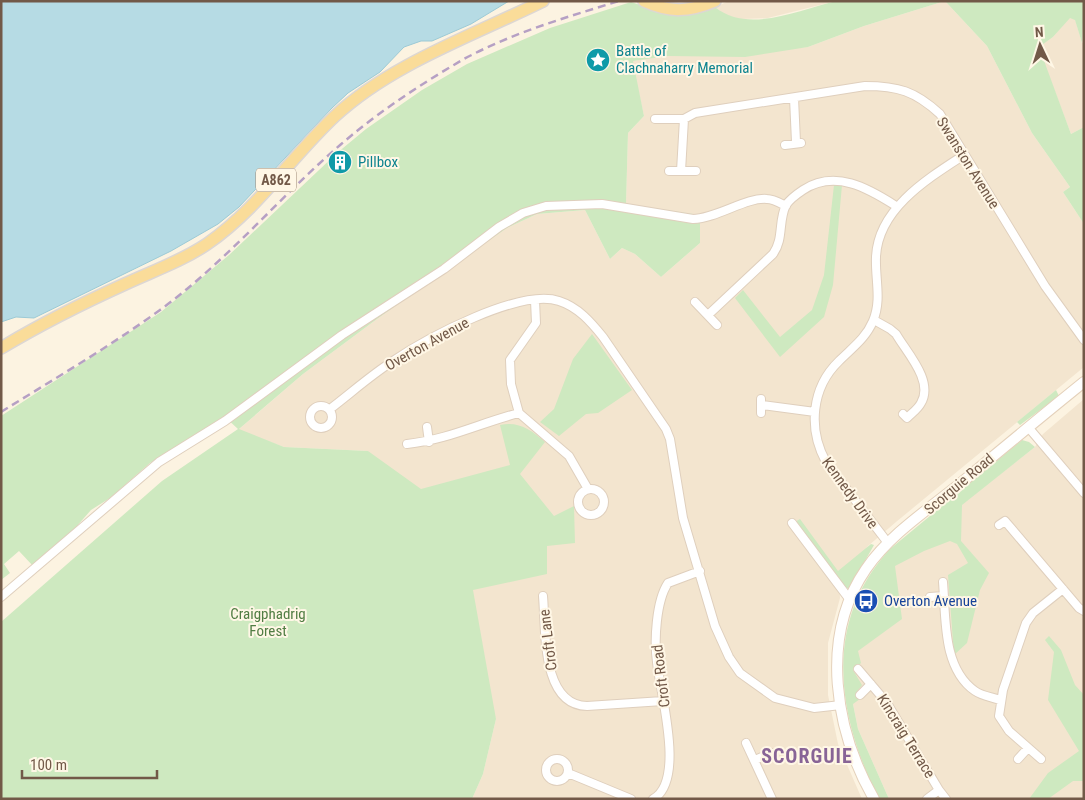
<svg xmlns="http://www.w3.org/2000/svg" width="1085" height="800" font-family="'Roboto Condensed',sans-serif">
  <rect width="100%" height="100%" fill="#fcf3e1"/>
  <path fill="#f3e5cf" d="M729 1H836L768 18 740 19 725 15 715 7Z
    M945 1 987 46 1032 133 1070 187 1063 192 1084 224V367L896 522 868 546 839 582 840 598 828 643V695L838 744 862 799H472L483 774 496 719 368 451 284 447 238 430 303 374 377 319 507 228 537 214 585 210 610 259 622 248 635 254 661 277 700 243V215L626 204 628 133 644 116 632 61 668 56 808 47 864 26Z
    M1070 17 1075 19 1082 43 1084 42V127L1071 134 1038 47 1053 37Z
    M1084 399V799H889L858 729 853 704 849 651 893 558 1035 447 1043 434Z"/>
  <path fill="#cee9c0" d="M836 1H1084L1082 43 1075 20 1070 18 1053 37 1039 47 1071 134 1084 127V224L1063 192 1070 187 1032 133 987 46 945 1 864 26 808 47 745 57 668 56 633 61 644 116 628 133 626 204 700 215V243L661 277 635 254 622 248 610 259 585 210 537 214 507 228 377 319 303 374 239 429 284 447 368 451 421 489 510 465 500 425C519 421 531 430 545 442L520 474 554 516 574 506 575 543 547 546V574L473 590 496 719 483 774 472 799H1V622L162 481 238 429 225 417 150 463 110 498 91 510 69 535 33 566 19 551 4 564 10 573 1 580V416L161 312 229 255 337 153 366 129 422 90 467 64 550 28 631 2 674 16 691 15 715 7C748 34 799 10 836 1Z
    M834 185H842L833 285 824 317 780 357 735 298 743 290 780 337 812 310 824 275Z
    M592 334 632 390 598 413 586 414 559 436 540 422 554 409 573 359Z
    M1056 390 1059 396 1020 425 1017 422Z
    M1022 440 1029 442 1035 447 962 505 961 541 989 573 980 590 967 643 954 655 948 575 968 563 957 544 950 541 924 551 895 566 902 619 858 651 861 663 853 670 862 685 856 693 860 699 853 704 858 729 889 799H879C837 717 822 622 890 549Z
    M800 519 838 571 871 544 874 545 849 589 843 586 795 522Z
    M1049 636 1061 650 1075 685 1084 695V781H1073L1048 799H1029L1048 773 1079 751 1048 700 1054 652 1045 640Z"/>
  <path fill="#b6dbe4" stroke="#9ccad6" d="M1 1H509L471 24 432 41H421L404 47 380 72 348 93 332 108 239 207 218 224 171 251 34 318 16 317 1 322Z"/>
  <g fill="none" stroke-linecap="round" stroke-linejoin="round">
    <g stroke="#dfcfbd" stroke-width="10">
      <path id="street" d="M794 98 796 142
        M655 119H684L695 113 865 86C898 86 915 91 940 114L1045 286 1084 340
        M785 145 801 143
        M669 171H681L684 119
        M681 171H696
        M535 300 536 323 510 360 511 384 519 413 569 456 588 489
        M695 302 717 325
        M708 315 773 254C784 239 778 221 786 205 790 199 797 194 803 190 835 169 868 188 896 206
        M874 320 890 329 896 334C907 353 934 381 921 403 918 409 912 413 907 418L903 414
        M761 399V413
        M762 405 815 412
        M310 417a11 11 0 1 1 22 0a11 11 0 1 1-22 0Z
        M330 409C351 393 371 375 393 361 427 338 520 288 559 301 578 307 591 322 603 337L666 429 670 439 683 518 715 626 729 657 740 673 775 698 814 708 841 705
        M427 427 429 442
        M1028 427 1084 493
        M407 444C447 440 480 423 519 413
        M578 502a13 13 0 1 1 26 0a13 13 0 1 1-26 0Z
        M792 523 850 600
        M999 525 1005 521 1079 608 1084 611
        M888 543 826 462C808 429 811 388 839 361 852 348 866 338 873 321 882 300 875 279 876 257 878 209 927 179 964 155
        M943 582C946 617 942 668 975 691 982 696 992 697 1000 700
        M543 596C546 630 541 705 587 706L663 701
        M1 597 159 462 225 421 342 335 444 269 499 227 523 213 546 206 602 204 693 219C718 218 746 197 767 199 773 199 780 203 786 206
        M930 597 944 596
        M858 669 887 703 939 790 927 799
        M860 695 871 684
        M746 743 772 799
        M546 770a11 11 0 1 1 22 0a11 11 0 1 1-22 0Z
        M1018 759 1028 748
        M1041 759 1009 731 999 716 1003 690 1026 623 1033 613 1063 589
        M755 760 771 753
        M568 773 631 799
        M939 790 946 799
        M653 799C686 781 660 693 657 662 654 641 656 601 668 583L700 571"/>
    </g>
    <g stroke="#e4d1bb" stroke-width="12">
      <path id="secondary" d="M874 799C835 731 819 637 866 569 890 534 929 509 961 483 1002 449 1043 415 1084 382"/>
    </g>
    <g stroke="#ddd7d3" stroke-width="14">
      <path id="primary" d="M644 1C670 13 689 12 715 1
        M1 348C41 324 83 303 125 284 153 271 182 261 207 244 258 209 291 157 335 116 391 64 474 35 543 1"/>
    </g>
    <use href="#street" stroke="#fff" stroke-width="8"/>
    <use href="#secondary" stroke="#fff" stroke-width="10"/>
    <use href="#primary" stroke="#fadc99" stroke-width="11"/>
    <path stroke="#b6a0c4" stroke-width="2.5" stroke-dasharray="8 5" stroke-linecap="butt" d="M1 412C54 379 109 347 160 310 230 259 285 190 352 135 386 107 426 81 464 59 512 33 567 17 619 1"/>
  </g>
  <defs>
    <g id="sight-disc" transform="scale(1.25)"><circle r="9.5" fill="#0f9aa8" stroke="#fff7e6"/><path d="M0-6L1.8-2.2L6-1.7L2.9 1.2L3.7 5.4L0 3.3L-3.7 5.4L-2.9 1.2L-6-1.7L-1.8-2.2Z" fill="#fff"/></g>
    <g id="building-disc" transform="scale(1.25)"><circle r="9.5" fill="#0f9aa8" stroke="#fff7e6"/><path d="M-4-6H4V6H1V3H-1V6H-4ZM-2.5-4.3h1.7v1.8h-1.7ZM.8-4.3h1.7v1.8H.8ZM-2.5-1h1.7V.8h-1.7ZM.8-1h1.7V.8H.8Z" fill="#fff"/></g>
    <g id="bus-disc" transform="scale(1.25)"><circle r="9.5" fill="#1a4fb4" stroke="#fff7e6"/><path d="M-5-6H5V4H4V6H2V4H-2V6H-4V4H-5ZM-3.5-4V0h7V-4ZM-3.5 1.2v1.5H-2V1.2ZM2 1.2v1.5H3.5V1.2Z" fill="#fff"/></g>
  </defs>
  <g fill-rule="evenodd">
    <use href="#sight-disc" x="598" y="60"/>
    <use href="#building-disc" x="340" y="162"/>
    <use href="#bus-disc" x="866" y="601"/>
  </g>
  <g text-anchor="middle" stroke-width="4" stroke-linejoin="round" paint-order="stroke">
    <rect fill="#fff7e6" stroke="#9c8877" stroke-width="1" x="256" y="168.5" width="40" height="23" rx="4"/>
    <g font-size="14" font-weight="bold" fill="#725948">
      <text x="276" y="185">A862</text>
    </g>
    <g font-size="15" fill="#0d838f" stroke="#fff7e6" text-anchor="start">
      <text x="616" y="56">Battle of<tspan x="616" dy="17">Clachnaharry Memorial</tspan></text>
      <text x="358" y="167">Pillbox</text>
    </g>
    <g font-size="15" fill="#725948" stroke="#fff7e6">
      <text transform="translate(968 163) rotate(58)" y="5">Swanston Avenue</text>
      <text transform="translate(427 344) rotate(-29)" y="5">Overton Avenue</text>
      <text transform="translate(959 484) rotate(-40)" y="5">Scorguie Road</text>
      <text transform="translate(850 493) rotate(54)" y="5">Kennedy Drive</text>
      <text transform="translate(548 640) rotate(-97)" y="5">Croft Lane</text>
      <text transform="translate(661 676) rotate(-97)" y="5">Croft Road</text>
      <text transform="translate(906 736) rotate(58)" y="5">Kincraig Terrace</text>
    </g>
    <g font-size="15" fill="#164399" stroke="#fff7e6" text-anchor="start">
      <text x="884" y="606">Overton Avenue</text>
    </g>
    <g font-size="15" fill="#517d43" stroke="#fff7e6">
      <text x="268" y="619">Craigphadrig<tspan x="268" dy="17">Forest</tspan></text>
    </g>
    <g font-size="20" font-weight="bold" letter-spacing="1" fill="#886496" stroke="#fff7e6">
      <text x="807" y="763">SCORGUIE</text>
    </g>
  </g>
  <rect width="1085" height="800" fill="none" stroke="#725948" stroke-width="5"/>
  <g transform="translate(1040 45) rotate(356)" stroke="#fff7e6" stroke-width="4" paint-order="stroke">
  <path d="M0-4L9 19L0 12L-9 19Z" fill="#725948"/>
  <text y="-8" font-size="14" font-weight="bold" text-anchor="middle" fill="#725948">N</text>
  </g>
  <path d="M22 770v8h135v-8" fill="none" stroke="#725948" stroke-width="2.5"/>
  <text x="30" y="770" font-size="15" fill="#725948" stroke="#fff7e6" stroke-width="4" paint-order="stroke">100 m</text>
</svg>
